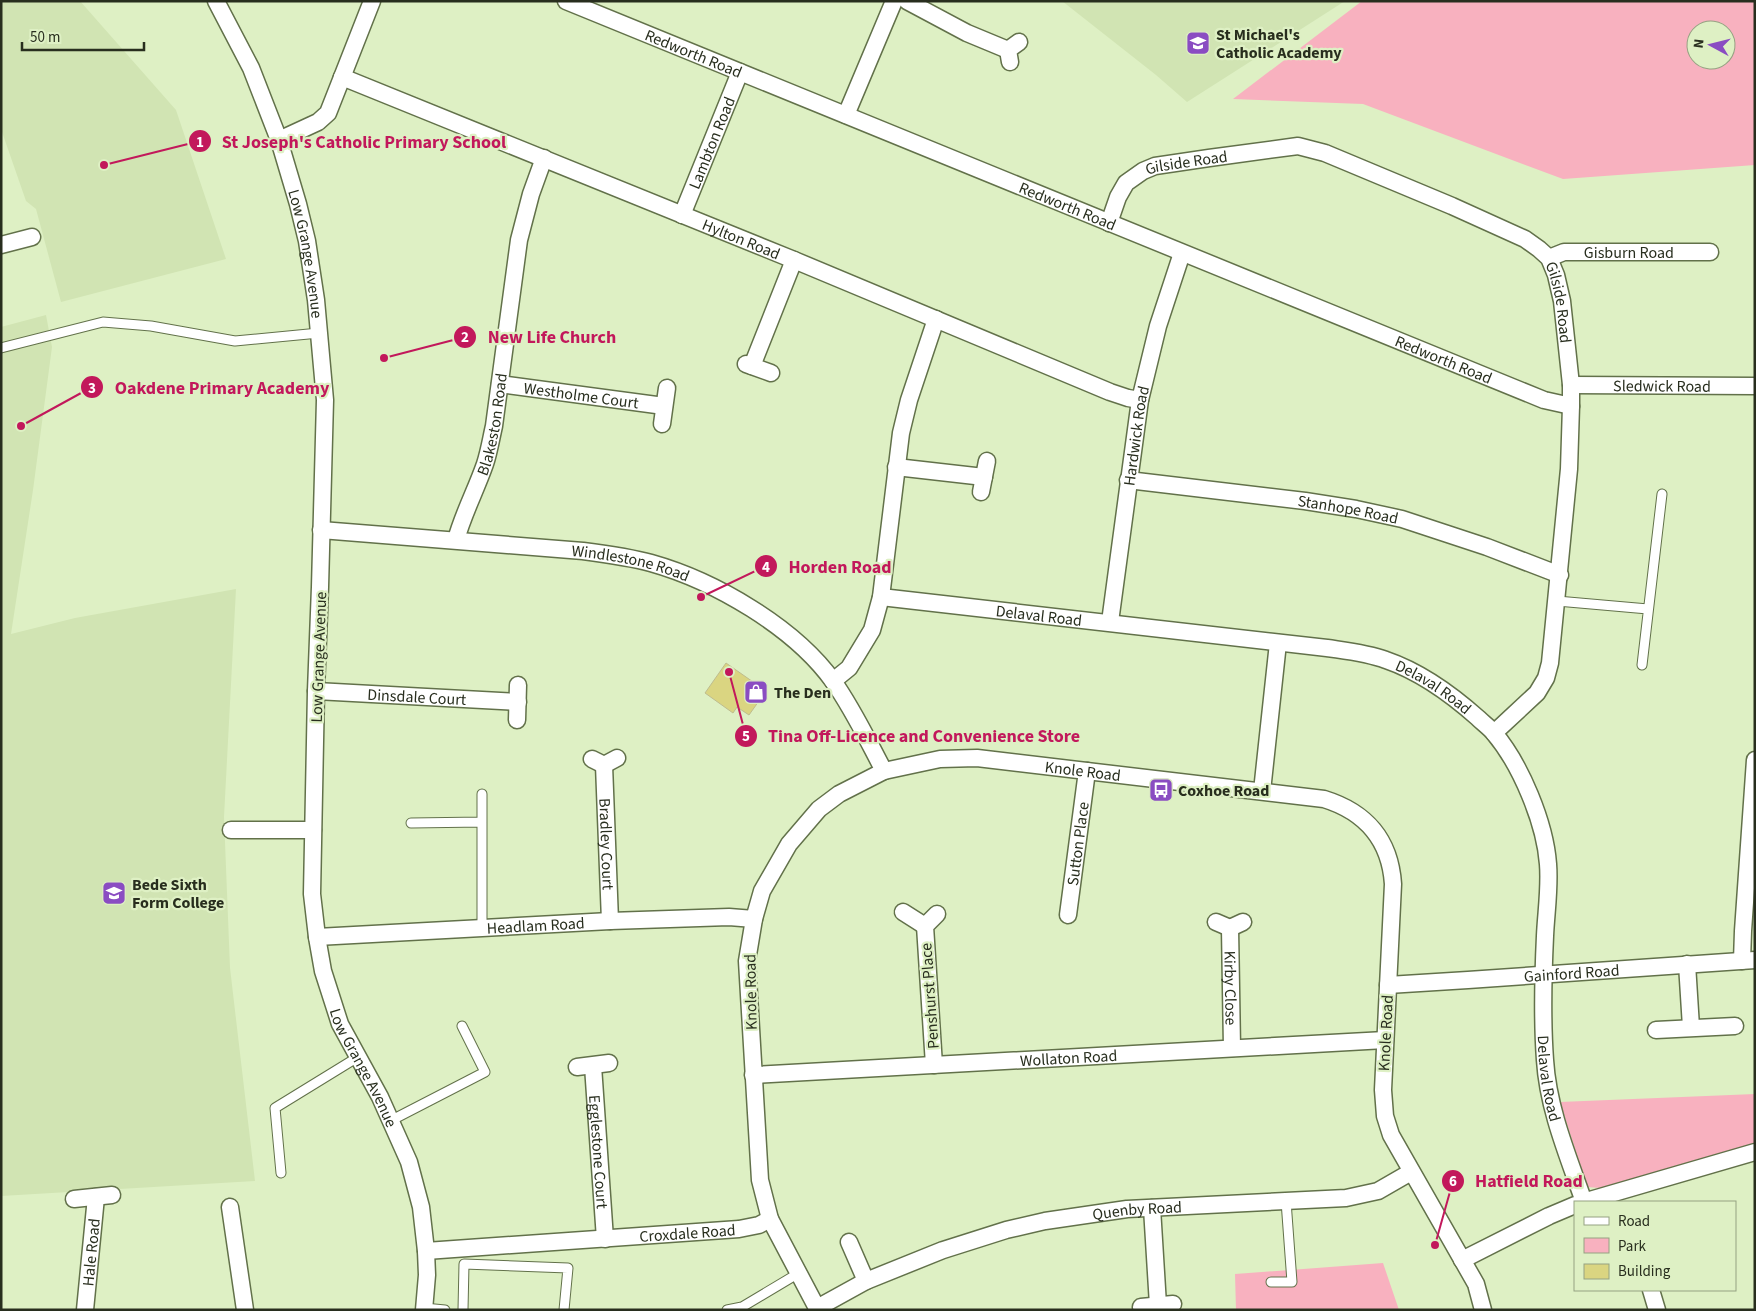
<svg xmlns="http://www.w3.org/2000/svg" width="1756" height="1311" font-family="'Source Sans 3',sans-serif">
  <rect width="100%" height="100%" fill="#def0c4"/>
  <path fill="#d1e4b3" d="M1 1H80L176 110 226 259 61 302 36 209 26 201 1 129Z
    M1062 1H1345L1187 102 1156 75Z
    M46 315 52 347 33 490 11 634 75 618 236 589 224 817 230 968 255 1181 1 1196V327Z"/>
  <path fill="#f8b1bf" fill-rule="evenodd" d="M1362 1H1755V165L1563 179 1363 104 1233 99ZM1696 30H1726V60H1696Z
    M1755 1094V1145L1600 1188 1587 1187 1560 1102Z
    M1383 1263 1399 1310H1236L1235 1274Z"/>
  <path fill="#dad581" stroke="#bebc8f" d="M726 663 766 691 749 715 737 707 733 713 705 693Z"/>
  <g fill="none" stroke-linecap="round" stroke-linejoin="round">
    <g stroke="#62714a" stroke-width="11">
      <path id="lane" d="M1 348 103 322 151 326 235 341 319 333
        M1557 601 1648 609
        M1642 665 1662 494
        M482 794V928
        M411 823 482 822
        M390 1121 485 1072 462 1026
        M281 1173 275 1108 358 1057
        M1271 1282H1292L1286 1201
        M424 1308 445 1310
        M463 1310 464 1264 568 1268 564 1310
        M727 1310 742 1307 799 1273"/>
    </g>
    <g stroke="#62714a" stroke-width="19">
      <g id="street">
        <path id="s1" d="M216 1 251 68 279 140 298 204 307 241 316 300 325 400 320 587 316 691 312 894 317 937 323 971 340 1024 380 1097 409 1162 421 1207 426 1251 427 1275 424 1310"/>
        <path id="s2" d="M566 1 1544 400 1571 406"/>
        <path d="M907 1 967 33 1008 50"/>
        <path d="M1010 62 1008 50 1019 42"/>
        <path id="s3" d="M342 77 794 260 1110 392 1128 398 1140 400"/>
        <path d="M846 115 894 1"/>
        <path d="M279 140 318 122 328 113 372 1"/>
        <path id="s4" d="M682 215 740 72"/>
        <path id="s5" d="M1109 223 1118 197 1126 183 1143 171 1155 166 1209 158 1298 146 1325 153 1452 206 1525 239 1539 249 1549 258 1556 275 1562 301 1571 385V406L1569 469 1550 663 1546 678 1537 693 1494 733"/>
        <path d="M1 245 32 237"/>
        <path id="s6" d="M1549 258 1564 252H1710"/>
        <path d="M746 364 771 373"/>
        <path d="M752 366 794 260"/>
        <path id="s7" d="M500 384 664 406"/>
        <path id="s8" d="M1571 385 1755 386"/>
        <path d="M662 424 667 388"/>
        <path d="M896 467 984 477"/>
        <path id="s9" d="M1128 480 1305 501 1356 509 1402 519 1487 547 1560 575"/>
        <path d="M981 492 987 461"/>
        <path id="s10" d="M321 530 583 551C606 554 629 557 651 563 715 581 794 627 833 681 853 709 868 741 884 771"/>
        <path id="s11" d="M456 540C463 514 476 490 485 464 489 452 491 439 494 426L519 240 531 194 544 158"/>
        <path id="s12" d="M881 597 1327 648C1347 651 1367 653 1386 660 1421 672 1451 694 1478 718 1483 723 1490 728 1494 733 1521 765 1545 823 1548 864 1550 888 1546 913 1545 936 1543 978 1542 1019 1545 1060 1548 1109 1568 1156 1584 1202"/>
        <path id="s13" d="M1110 622 1140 400 1158 326 1182 253"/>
        <path d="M833 681 849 668 872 630 881 597 901 433 909 400 936 319"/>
        <path id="s14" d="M316 691 518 702"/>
        <path d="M517 720 518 685"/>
        <path d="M592 759 604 765 617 758"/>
        <path id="s15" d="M604 765 610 921"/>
        <path d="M1262 791 1278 643"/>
        <path d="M231 830H313"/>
        <path d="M903 912 925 926"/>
        <path id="s16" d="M1068 915 1087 771"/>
        <path d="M1216 922 1230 928 1243 922"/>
        <path id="s17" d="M1230 928 1232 1048"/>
        <path id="s18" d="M317 937 610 921 729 917 754 919"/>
        <path d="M1742 961 1743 931 1755 760"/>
        <path d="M1687 964 1691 1027"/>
        <path id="s19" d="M1388 985 1468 980 1755 960"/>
        <path d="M1656 1030 1735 1026"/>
        <path d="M934 1065 925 926 937 914"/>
        <path id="s20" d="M593 1066 605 1239"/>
        <path d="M577 1067 609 1063"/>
        <path id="s21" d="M753 1075 1385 1040"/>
        <path d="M74 1199 112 1195"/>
        <path d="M1583 1202 1755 1152"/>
        <path d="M230 1207 245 1310"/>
        <path d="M1152 1208 1158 1305"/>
        <path d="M849 1242 866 1281"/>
        <path id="s22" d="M426 1251 739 1229 759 1225 770 1219"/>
        <path d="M1462 1260 1549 1216 1575 1205"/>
        <path d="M1651 1290 1657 1310"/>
        <path d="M1141 1307 1173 1304"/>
        <path id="s23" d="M817 1308 866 1281 943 1250 1006 1230 1045 1221 1127 1209 1346 1198 1378 1191 1411 1172"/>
        <path id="s24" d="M85 1310 96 1197"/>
        <path id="s25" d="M818 1310 770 1219 760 1180 747 961 754 919 762 891 789 844 819 809 839 794 884 771 940 759 977 758 1324 799C1366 812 1390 840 1393 884L1383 1090 1385 1116 1391 1135 1476 1284 1483 1310"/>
      </g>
    </g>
    <use href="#lane" stroke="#fff" stroke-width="9"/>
    <use href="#street" stroke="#fff" stroke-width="16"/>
  </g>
  <defs>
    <g id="school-square" transform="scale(1.25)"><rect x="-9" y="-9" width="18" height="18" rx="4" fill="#8a4cc2" stroke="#def0c4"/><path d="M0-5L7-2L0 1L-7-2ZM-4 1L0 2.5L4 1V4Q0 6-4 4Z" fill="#fff"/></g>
    <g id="shop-square" transform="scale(1.25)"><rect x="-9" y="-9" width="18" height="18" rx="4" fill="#8a4cc2" stroke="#def0c4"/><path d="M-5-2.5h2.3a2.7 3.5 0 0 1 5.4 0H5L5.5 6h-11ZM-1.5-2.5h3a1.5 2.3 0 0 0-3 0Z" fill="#fff"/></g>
    <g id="bus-square" transform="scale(1.25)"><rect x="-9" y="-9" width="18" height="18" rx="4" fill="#8a4cc2" stroke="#def0c4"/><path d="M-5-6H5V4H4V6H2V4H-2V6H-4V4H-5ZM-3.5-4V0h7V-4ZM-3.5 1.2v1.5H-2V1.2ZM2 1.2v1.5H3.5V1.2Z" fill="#fff"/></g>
    <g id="university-square" transform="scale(1.25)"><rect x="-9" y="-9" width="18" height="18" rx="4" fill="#8a4cc2" stroke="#def0c4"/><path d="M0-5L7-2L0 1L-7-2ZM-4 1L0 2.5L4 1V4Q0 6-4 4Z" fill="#fff"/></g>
  </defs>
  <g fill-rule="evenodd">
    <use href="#school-square" x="1198" y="43"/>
    <use href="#shop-square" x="756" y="692"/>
    <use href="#bus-square" x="1161" y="790"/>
    <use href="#university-square" x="114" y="893"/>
  </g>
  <g text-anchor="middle" stroke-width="4.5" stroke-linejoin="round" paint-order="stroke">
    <g font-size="16" font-weight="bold" fill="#282e1e" stroke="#def0c4" text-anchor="start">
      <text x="1216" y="40">St Michael's<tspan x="1216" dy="18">Catholic Academy</tspan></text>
      <text x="774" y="698">The Den</text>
      <text x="1178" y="796">Coxhoe Road</text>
      <text x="132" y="890">Bede Sixth<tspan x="132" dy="18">Form College</tspan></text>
    </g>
    <g font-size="16" fill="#282e1e" stroke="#def0c4">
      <text dy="6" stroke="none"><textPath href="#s2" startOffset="138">Redworth Road</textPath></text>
      <text dy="6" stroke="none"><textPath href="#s4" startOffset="78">Lambton Road</textPath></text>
      <text dy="6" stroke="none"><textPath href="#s5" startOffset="109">Gilside Road</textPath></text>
      <text dy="6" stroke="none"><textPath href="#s2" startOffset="542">Redworth Road</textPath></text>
      <text dy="6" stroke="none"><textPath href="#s3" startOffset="431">Hylton Road</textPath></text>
      <text dy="6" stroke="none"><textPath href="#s6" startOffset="81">Gisburn Road</textPath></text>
      <text dy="6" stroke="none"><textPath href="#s1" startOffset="270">Low Grange Avenue</textPath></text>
      <text dy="6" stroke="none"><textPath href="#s5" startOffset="544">Gilside Road</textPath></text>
      <text dy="6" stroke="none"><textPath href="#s2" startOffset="948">Redworth Road</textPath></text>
      <text dy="6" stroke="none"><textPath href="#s8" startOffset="91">Sledwick Road</textPath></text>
      <text dy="6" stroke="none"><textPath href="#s7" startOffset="82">Westholme Court</textPath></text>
      <text dy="6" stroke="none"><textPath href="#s11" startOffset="122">Blakeston Road</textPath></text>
      <text dy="6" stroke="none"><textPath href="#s13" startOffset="188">Hardwick Road</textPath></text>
      <text dy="6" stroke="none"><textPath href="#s9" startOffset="222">Stanhope Road</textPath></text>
      <text dy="6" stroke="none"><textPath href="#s10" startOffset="312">Windlestone Road</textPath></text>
      <text dy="6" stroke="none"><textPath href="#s12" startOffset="159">Delaval Road</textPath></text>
      <text transform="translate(318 657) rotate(-88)" y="6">Low Grange Avenue</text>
      <text dy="6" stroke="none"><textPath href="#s12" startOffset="564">Delaval Road</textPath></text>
      <text dy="6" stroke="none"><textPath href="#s14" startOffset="101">Dinsdale Court</textPath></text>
      <text dy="6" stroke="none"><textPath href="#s25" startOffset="811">Knole Road</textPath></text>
      <text dy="6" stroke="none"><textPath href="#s15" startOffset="79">Bradley Court</textPath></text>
      <text dy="6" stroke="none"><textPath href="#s16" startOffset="72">Sutton Place</textPath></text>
      <text dy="6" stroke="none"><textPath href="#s18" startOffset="219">Headlam Road</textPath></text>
      <text dy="6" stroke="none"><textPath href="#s19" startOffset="184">Gainford Road</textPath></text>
      <text dy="6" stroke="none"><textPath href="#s17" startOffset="60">Kirby Close</textPath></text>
      <text transform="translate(750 992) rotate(-91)" y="6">Knole Road</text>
      <text transform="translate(929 996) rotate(-94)" y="6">Penshurst Place</text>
      <text transform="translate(1385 1033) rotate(-87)" y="6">Knole Road</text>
      <text dy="6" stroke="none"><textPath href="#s21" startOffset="316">Wollaton Road</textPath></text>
      <text dy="6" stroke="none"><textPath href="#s1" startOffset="1095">Low Grange Avenue</textPath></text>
      <text dy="6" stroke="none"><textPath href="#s12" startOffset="999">Delaval Road</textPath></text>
      <text dy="6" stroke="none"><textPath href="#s20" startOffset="86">Egglestone Court</textPath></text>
      <text dy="6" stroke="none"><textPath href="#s23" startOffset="338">Quenby Road</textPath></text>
      <text dy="6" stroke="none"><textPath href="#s22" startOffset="262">Croxdale Road</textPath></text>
      <text dy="6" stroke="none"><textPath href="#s24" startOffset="58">Hale Road</textPath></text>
    </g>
  </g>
  <path fill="none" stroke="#c2185b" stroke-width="2" d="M104 165L200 141M384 358L465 337M21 426L92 387M701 597L766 566M729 672L746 736M1435 1245L1453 1181"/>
  <g fill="#c2185b" stroke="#def0c4" stroke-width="2">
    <circle cx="104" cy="165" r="5"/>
    <circle cx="384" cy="358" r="5"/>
    <circle cx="21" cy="426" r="5"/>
    <circle cx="701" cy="597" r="5"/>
    <circle cx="729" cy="672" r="5"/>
    <circle cx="1435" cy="1245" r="5"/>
    <circle cx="200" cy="141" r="12"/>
    <circle cx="465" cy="337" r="12"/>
    <circle cx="92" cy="387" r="12"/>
    <circle cx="766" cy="566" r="12"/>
    <circle cx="746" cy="736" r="12"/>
    <circle cx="1453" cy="1181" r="12"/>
  </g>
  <g font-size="15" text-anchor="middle" font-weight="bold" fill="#fff">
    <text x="200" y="147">1</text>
    <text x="465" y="342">2</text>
    <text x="92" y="393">3</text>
    <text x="766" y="572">4</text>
    <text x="746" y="741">5</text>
    <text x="1453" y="1186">6</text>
  </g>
  <g font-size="18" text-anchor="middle" font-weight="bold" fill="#c2185b" stroke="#def0c4" stroke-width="4.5" stroke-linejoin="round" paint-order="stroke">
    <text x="364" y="148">St Joseph's Catholic Primary School</text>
    <text x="552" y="343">New Life Church</text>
    <text x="222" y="394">Oakdene Primary Academy</text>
    <text x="840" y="573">Horden Road</text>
    <text x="924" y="742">Tina Off-Licence and Convenience Store</text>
    <text x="1529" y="1187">Hatfield Road</text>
  </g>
  <rect width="1756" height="1311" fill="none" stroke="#282e1e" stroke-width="5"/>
  <rect x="1574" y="1201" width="162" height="90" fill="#def0c4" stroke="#95a282"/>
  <rect x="1584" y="1217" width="25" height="8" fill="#ffffff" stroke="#95a282"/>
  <text x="1618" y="1226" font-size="15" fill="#282e1e">Road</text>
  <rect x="1584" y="1238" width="25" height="15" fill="#f8b1bf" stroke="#95a282"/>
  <text x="1618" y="1251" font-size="15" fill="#282e1e">Park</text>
  <rect x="1584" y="1264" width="25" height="15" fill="#dad581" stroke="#95a282"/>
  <text x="1618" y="1276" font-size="15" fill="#282e1e">Building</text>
  <g transform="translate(1711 45) rotate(277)"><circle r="24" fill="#def0c4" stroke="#95a282"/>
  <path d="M0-4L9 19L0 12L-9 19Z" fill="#8a4cc2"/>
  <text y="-8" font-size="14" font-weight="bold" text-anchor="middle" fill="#282e1e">N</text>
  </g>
  <path d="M22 42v8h122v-8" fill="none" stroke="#282e1e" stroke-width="2.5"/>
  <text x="30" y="42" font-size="15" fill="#282e1e" stroke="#def0c4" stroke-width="4" paint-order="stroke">50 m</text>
</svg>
